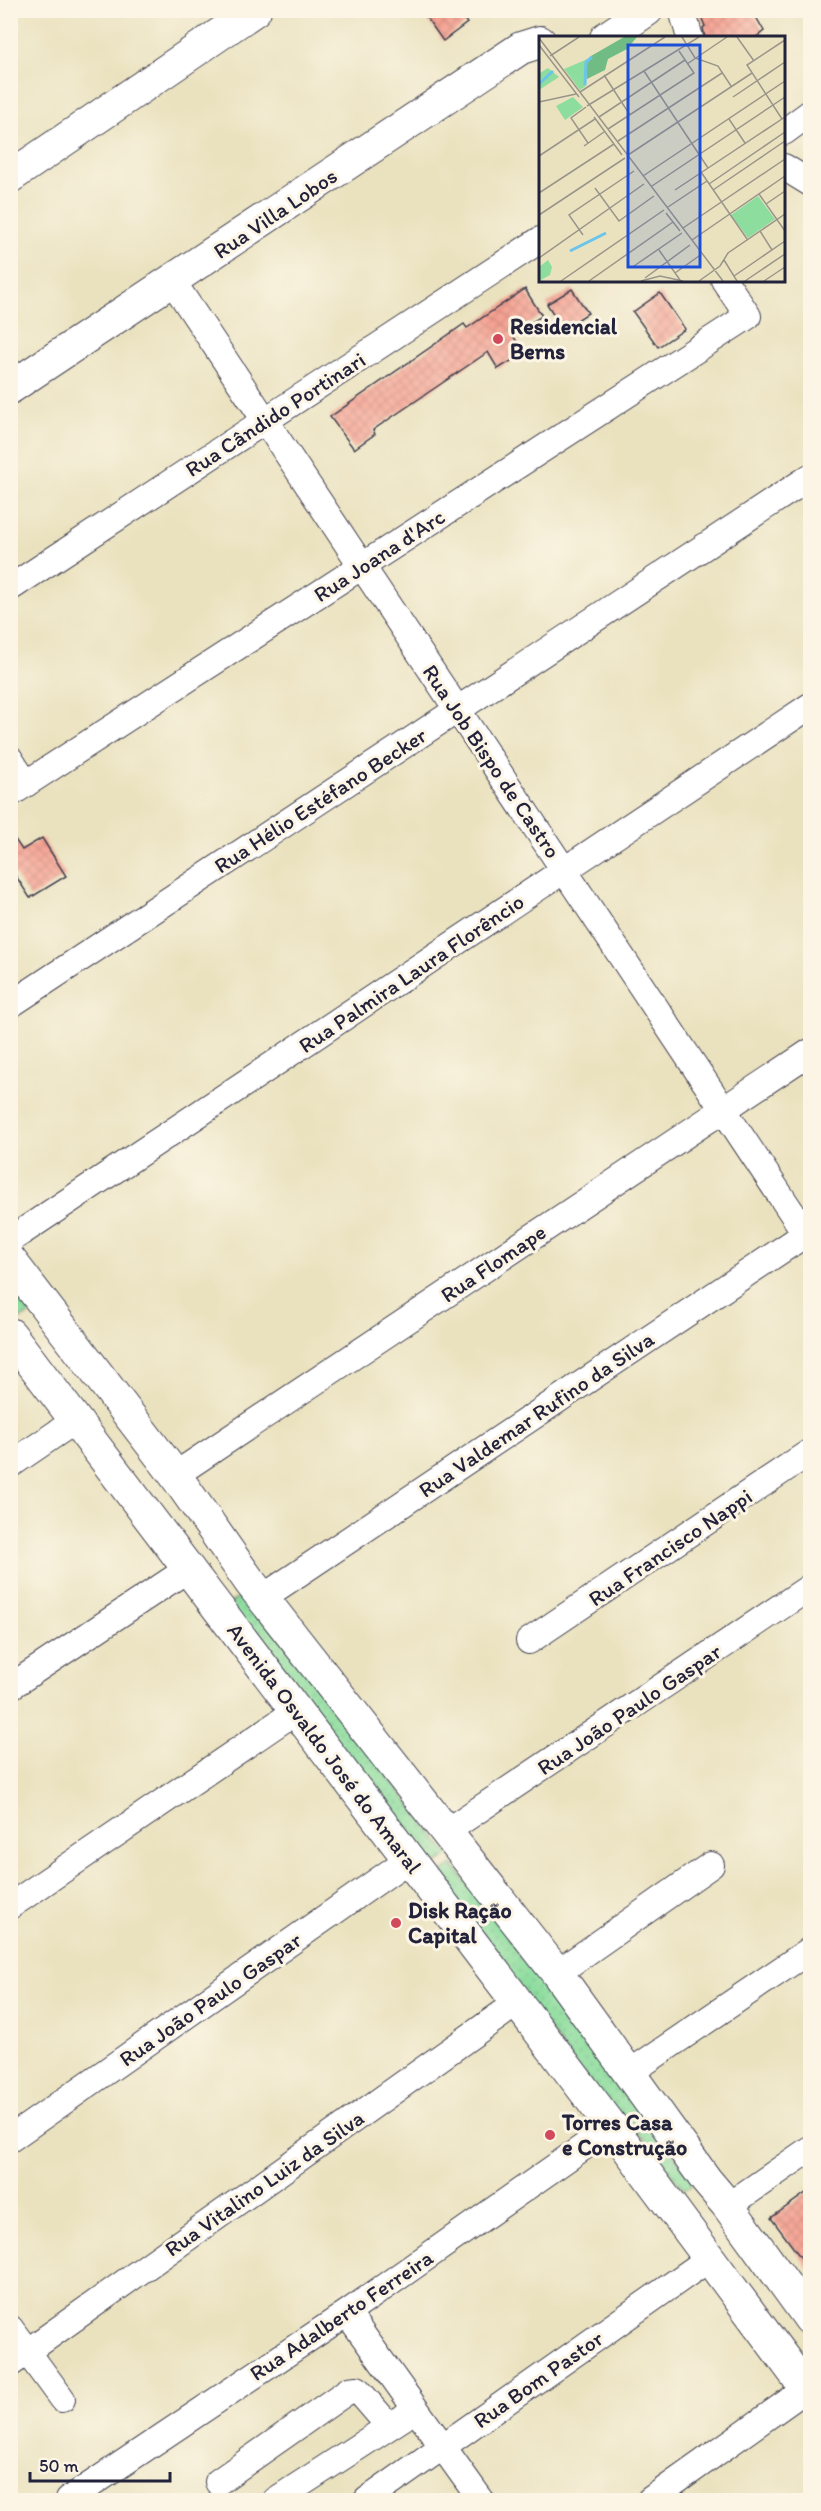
<svg xmlns="http://www.w3.org/2000/svg" width="821" height="2511" font-family="Itim,sans-serif">
  <defs>
    <pattern id="grass-dots" width="8" height="8" patternUnits="userSpaceOnUse" patternTransform="scale(1.5)"><rect width="8" height="8" fill="#8cdd9e"/><path d="M2 2h.1M6 6h.1" fill="none" stroke="#78bd89" stroke-width="1.8" stroke-linecap="round"/></pattern>
    <pattern id="building-cross-hatch" width="8" height="8" patternUnits="userSpaceOnUse" patternTransform="scale(1.5)"><rect width="8" height="8" fill="#f5a292"/><path d="M0 0l8 8M0 8l8-8" fill="none" stroke="#d28b7f"/></pattern>
  </defs>
  <rect width="100%" height="100%" fill="#fcf5e5"/>
  <filter id="ink" filterUnits="userSpaceOnUse"><feTurbulence type="fractalNoise" baseFrequency=".0167" numOctaves="2"/><feDisplacementMap in="SourceGraphic" scale="12" xChannelSelector="R" yChannelSelector="G"/><feConvolveMatrix kernelMatrix="1 2 1 2 8 2 1 2 1" color-interpolation-filters="sRGB"/></filter>
  <filter id="wash" filterUnits="userSpaceOnUse"><feTurbulence type="fractalNoise" baseFrequency=".008" numOctaves="4" result="noise"/><feDisplacementMap in="SourceGraphic" scale="24" xChannelSelector="R" yChannelSelector="G"/><feGaussianBlur stdDeviation="1.35" result="paint"/><feColorMatrix in="noise" values="0 0 0 0 0 0 0 0 0 0 0 0 0 0 0 0 0 1.4 0 .05"/><feComposite in="paint" operator="in"/></filter>
  <g filter="url(#wash)">
    <rect width="100%" height="100%" fill="#eae2bf"/>
    <path fill="url(#grass-dots)" stroke="#57806c" stroke-width="1.5" d="M10 1284 32 1313 11 1323H10Z
      M246 1592 449 1855 428 1870 226 1606Z
      M453 1865 693 2180 691 2187 683 2189 644 2139 594 2089 435 1878Z"/>
    <g id="blocks">
      <path fill="url(#building-cross-hatch)" d="M421 10H457L467 23 443 41Z
        M698 10H752L764 31 755 38H705L703 28 705 26Z
        M525 289 542 316 512 334 524 353 498 369 488 352 373 430 375 434 354 449 330 417 464 324 467 328Z
        M572 289 588 313 563 329 547 304Z
        M660 293 685 329 658 347 633 312Z
        M10 832 22 850 42 838 66 876 30 898 10 867Z
        M810 2190V2270L771 2218Z"/>
    </g>
  </g>
  <g filter="url(#ink)">
    <use href="#blocks" fill-opacity="0" stroke="#403f4f" stroke-width="1.5"/>
    <g fill="none" stroke-linecap="round" stroke-linejoin="round">
      <g stroke="#403f4f" stroke-width="28">
        <path id="minor" d="M682 10 690 38
          M784 132 810 113
          M784 167 810 183
          M173 282 810 1240
          M10 588 540 240
          M10 759 26 784
          M10 794 748 316 724 280
          M10 1005 810 477
          M10 1240 810 706
          M10 1465 76 1420
          M175 1475 810 1052
          M262 1598 810 1231
          M529 1641 810 1452
          M10 1687 188 1569
          M447 1831 810 1587
          M10 1906 296 1711
          M557 1973 711 1865
          M629 2073 810 1950
          M10 2139 409 1859
          M728 2206 810 2149
          M347 2313 481 2500
          M10 2328 62 2399
          M10 2364 517 2003
          M218 2482 349 2390 357 2389 389 2426
          M68 2500 347 2313 612 2127
          M276 2500 404 2417
          M367 2500 710 2258
          M650 2500 806 2389"/>
      </g>
      <g stroke="#403f4f" stroke-width="34">
        <path id="major" d="M606 38 647 10
          M10 177 255 10
          M10 388 521 48 540 42
          M10 1260 175 1475 250 1582 557 1973 706 2180 728 2206 810 2319
          M10 1334 612 2127 810 2394"/>
      </g>
      <use href="#minor" stroke="#fff" stroke-width="26"/>
      <use href="#major" stroke="#fff" stroke-width="32"/>
    </g>
  </g>
  <g fill="#d1495b" stroke="#fcf5e5" stroke-width="2">
    <circle cx="498" cy="339" r="6"/>
    <circle cx="396" cy="1923" r="6"/>
    <circle cx="550" cy="2135" r="6"/>
  </g>
  <g text-anchor="middle" stroke-width="6" stroke-linejoin="round" paint-order="stroke">
    <g font-size="22" fill="#22223b" stroke="#fcf5e5">
      <text transform="translate(275 213) rotate(-34)" y="8">Rua Villa Lobos</text>
      <text transform="translate(275 414) rotate(-33)" y="8">Rua Cândido Portinari</text>
      <text transform="translate(379 555) rotate(-33)" y="8">Rua Joana d'Arc</text>
      <text transform="translate(492 761) rotate(56)" y="8">Rua Job Bispo de Castro</text>
      <text transform="translate(320 800) rotate(-33)" y="8">Rua Hélio Estéfano Becker</text>
      <text transform="translate(411 973) rotate(-34)" y="8">Rua Palmira Laura Florêncio</text>
      <text transform="translate(493 1263) rotate(-34)" y="8">Rua Flomape</text>
      <text transform="translate(536 1414) rotate(-34)" y="8">Rua Valdemar Rufino da Silva</text>
      <text transform="translate(670 1547) rotate(-34)" y="8">Rua Francisco Nappi</text>
      <text transform="translate(629 1709) rotate(-34)" y="8">Rua João Paulo Gaspar</text>
      <text transform="translate(325 1748) rotate(53)" y="8">Avenida Osvaldo José do Amaral</text>
      <text transform="translate(210 1999) rotate(-35)" y="8">Rua João Paulo Gaspar</text>
      <text transform="translate(264 2183) rotate(-35)" y="8">Rua Vitalino Luiz da Silva</text>
      <text transform="translate(341 2315) rotate(-34)" y="8">Rua Adalberto Ferreira</text>
      <text transform="translate(538 2379) rotate(-35)" y="8">Rua Bom Pastor</text>
    </g>
    <g font-size="22" font-weight="bold" fill="#22223b" stroke="#fcf5e5" text-anchor="start">
      <text x="510" y="334">Residencial<tspan x="510" dy="25">Berns</tspan></text>
      <text x="408" y="1918">Disk Ração<tspan x="408" dy="25">Capital</tspan></text>
      <text x="562" y="2130">Torres Casa<tspan x="562" dy="25">e Construção</tspan></text>
    </g>
  </g>
  <g transform="translate(539 36)">
    <rect width="246" height="246" fill="#eae2bf"/>
    <path d="M51 22 47 30V50L41 54 25 33ZM9 32 20 41 0 54 1 37ZM34 61 44 71 26 84 17 70ZM219 160 236 183 209 202 192 179ZM9 224 13 231 11 239 0 245V231Z" fill="#8cdd9e"/>
    <path d="M85 1H98L88 13 69 23 66 34 48 43 47 30 52 20Z" fill="#71bc85"/>
    <path fill="none" stroke="#6bc4e9" stroke-width="3" d="M0 48 14 35M46 49 47 26 53 21M31 215 67 197"/>
    <path fill="none" stroke="#9a958a" stroke-width="1.5" d="M143 1 156 22 179 30 192 50M198 1 215 25M0 2 184 245M0 9 40 61M11 20 40 1M148 28 188 1M105 35 169 132M65 39 91 79M41 56 126 1M194 61 246 26M0 66 37 58M48 70 160 1M47 71 32 82 49 107M55 81 83 119M60 81 146 24M190 83 206 107M243 83 208 29 246 4M69 93 155 37 140 15M79 105 183 37M45 110 65 96M89 119 213 37M0 120 56 83M162 136 208 203M104 140 246 45M170 148 246 96M113 150 246 61M56 152 80 185 115 160M136 154 246 81M174 154 246 105M0 157 75 108M220 158 246 195M227 168 246 155M129 171 168 145M127 177 141 195M0 179 86 122M144 192 246 123M221 195 233 214M44 199 30 179 95 135M153 204 246 140M120 214 141 244M0 222 105 148M185 224 198 245M95 230 143 197M136 237 160 220M195 240 246 205M106 242 151 209M22 245 125 174M50 245 134 186M102 245 121 240 144 245M160 245 181 230 189 217 246 178M206 245 246 218M225 245 246 231"/>
    <path fill="#1d4ed8" fill-opacity="0.15" stroke="#1d4ed8" stroke-width="3" d="M89 9H161V231H89Z"/>
    <rect width="246" height="246" fill="none" stroke="#22223b" stroke-width="3"/>
  </g>
  <rect width="821" height="2511" fill="none" stroke="#fcf5e5" stroke-width="36"/>
  <path d="M30 2472v9h140v-9" fill="none" stroke="#22223b" stroke-width="3"/>
  <text x="39" y="2472" font-size="18" fill="#22223b" stroke="#fcf5e5" stroke-width="4.5" paint-order="stroke">50 m</text>
</svg>
